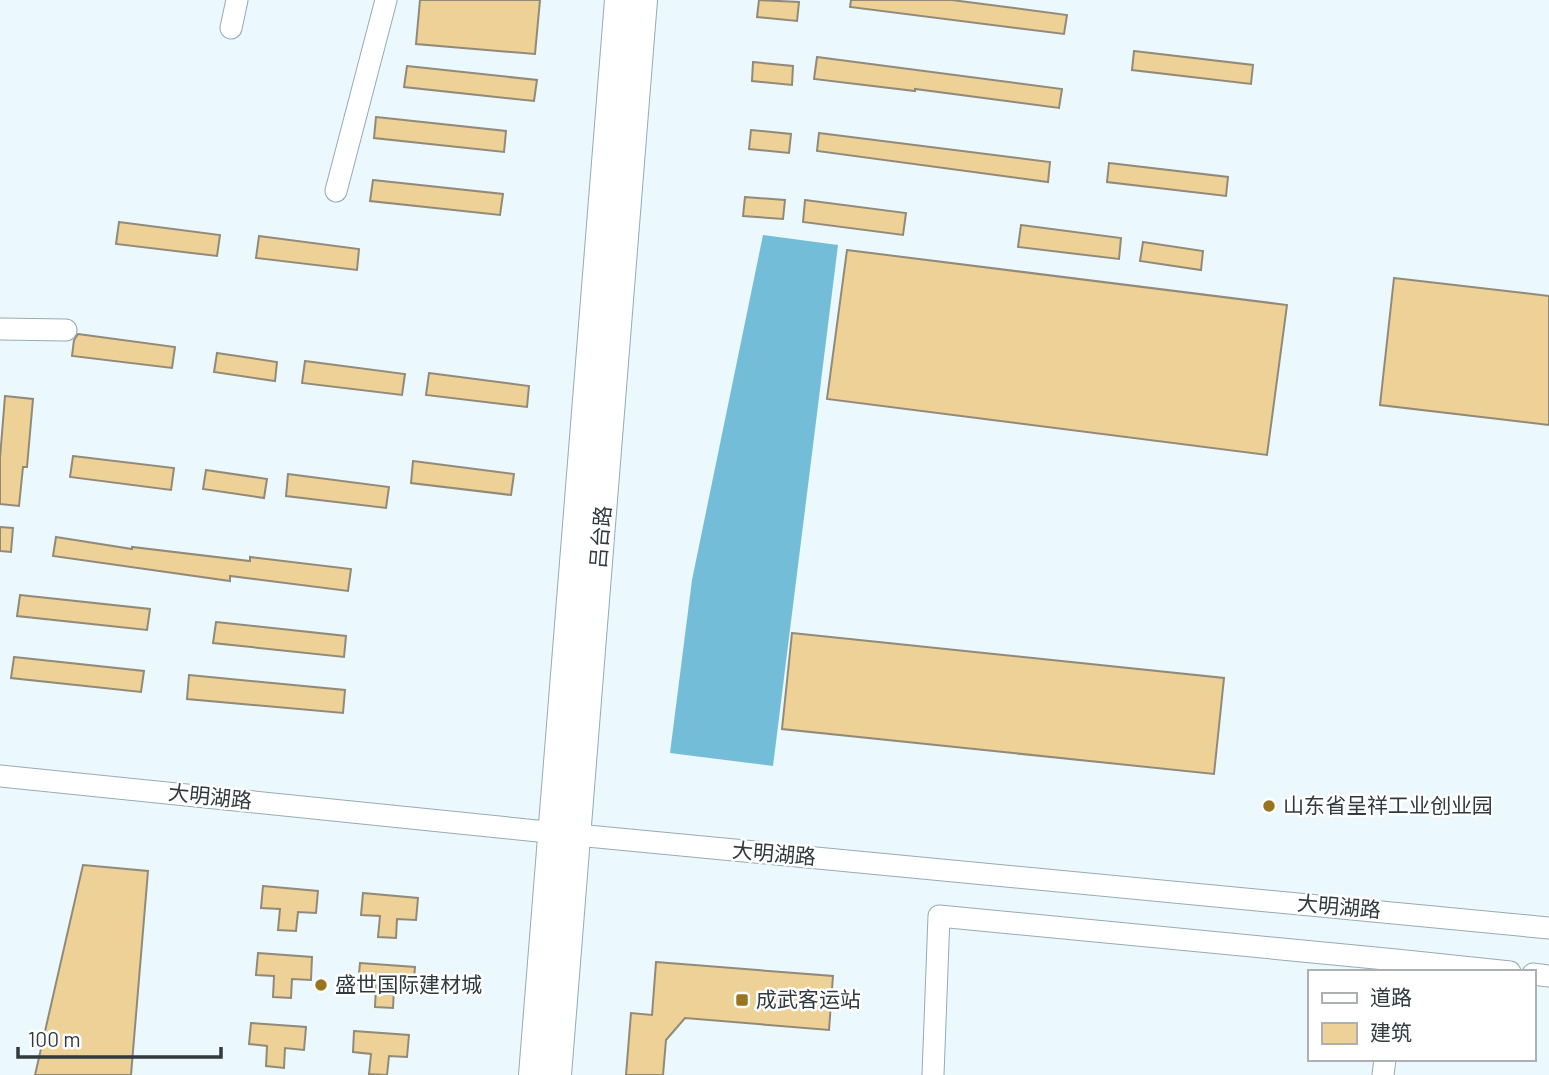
<svg xmlns="http://www.w3.org/2000/svg" width="1549" height="1075" font-family="Barlow,'Noto Sans SC',sans-serif">
  <rect width="100%" height="100%" fill="#ebf8fe"/>
  <path fill="#74bdd8" d="M763 235 838 245 773 766 670 753 692 580Z"/>
  <path fill="#edd196" stroke="#928a79" stroke-width="2" d="M420 0H540L535 54 416 44Z
    M759 0 799 2 797 21 757 17Z
    M851 0H952L1067 15 1064 34 850 7Z
    M1134 51 1253 65 1251 84 1132 70Z
    M817 57 1062 89 1059 108 915 89V91L814 79Z
    M753 62 793 66 792 85 752 81Z
    M407 66 537 80 534 101 404 87Z
    M376 117 506 131 504 152 374 138Z
    M751 130 791 134 789 153 749 149Z
    M819 133 1050 162 1048 182 817 151Z
    M1109 163 1228 177 1226 196 1107 182Z
    M373 180 503 194 500 215 370 201Z
    M745 197 785 200 783 219 743 216Z
    M805 200 906 213 903 235 803 222Z
    M119 222 220 235 217 256 116 244Z
    M1021 225 1121 238 1119 259 1018 247Z
    M259 236 359 249 357 270 256 258Z
    M1143 242 1203 251 1201 270 1140 261Z
    M847 250 1287 305 1267 455 827 399Z
    M1394 278 1549 296V425L1380 405Z
    M78 334 175 347 172 368 72 356 74 340Z
    M217 353 277 362 275 381 214 372Z
    M305 361 405 374 402 395 302 383Z
    M429 373 529 386 527 407 426 395Z
    M5 396 33 399 27 467H23L19 506 0 504V458Z
    M73 456 174 468 171 490 70 477Z
    M413 461 514 474 511 495 411 483Z
    M206 470 267 479 264 498 203 489Z
    M288 474 389 487 386 508 286 496Z
    M0 527 13 528 11 552 0 551Z
    M56 537 132 549V547L250 561V557L351 569 348 591 230 576V581L53 556Z
    M20 595 150 609 147 630 17 616Z
    M216 622 346 636 344 657 213 643Z
    M792 633 1224 678 1214 774 782 729Z
    M14 657 144 671 141 692 11 678Z
    M189 675 345 690 343 713 187 699Z
    M83 865 148 871 131 1075H35Z
    M263 886 318 891 316 913 298 912 296 931 278 930 280 909 261 908Z
    M363 893 418 898 416 920 397 919 396 938 378 937 380 916 361 915Z
    M258 953 312 957 311 980 292 979 291 998 273 997 274 976 256 975Z
    M656 962 833 976 829 1030 685 1018 666 1040 663 1075H626L631 1013 652 1015Z
    M360 963 415 967 413 990 394 989 393 1008 375 1007 376 986 358 985Z
    M251 1023 306 1027 304 1050 285 1048 284 1068 266 1066 267 1046 249 1044Z
    M354 1031 409 1035 407 1057 389 1056 387 1075 369 1074 371 1054 353 1052Z"/>
  <g fill="none" stroke-linecap="round" stroke-linejoin="round">
    <g stroke="#96abb3" stroke-width="23">
      <path id="minor" d="M231 28 237 0
        M336 191 386 0
        M0 329 66 330
        M0 776 577 835 1549 928
        M1396 960 1510 972
        M1533 974 1549 976
        M933 1075 939 916 1396 960 1394 972
        M1383 1075 1385 1059"/>
    </g>
    <g stroke="#96abb3" stroke-width="28">
      <path id="major" d="M532 1075 618 0
        M558 1075 644 0"/>
    </g>
    <use href="#minor" stroke="#fff" stroke-width="21"/>
    <use href="#major" stroke="#fff" stroke-width="26"/>
  </g>
  <g fill="#98761f" stroke="#fff" stroke-width="2.5">
    <circle cx="1269" cy="806" r="7"/>
    <circle cx="321" cy="985" r="7"/>
    <rect x="735" y="993" width="14" height="14" rx="3.5"/>
  </g>
  <g text-anchor="middle" stroke-width="5" stroke-linejoin="round" paint-order="stroke">
    <g font-size="21" fill="#313a3d" stroke="#fff">
      <text transform="translate(601 537) rotate(-85)" y="7">吕台路</text>
      <text transform="translate(210 797) rotate(6)" y="7">大明湖路</text>
      <text transform="translate(774 854) rotate(5)" y="7">大明湖路</text>
      <text transform="translate(1339 907) rotate(5)" y="7">大明湖路</text>
    </g>
    <g font-size="21" fill="#313a3d" stroke="#fff" text-anchor="start">
      <text x="1283" y="813">山东省呈祥工业创业园</text>
      <text x="335" y="992">盛世国际建材城</text>
      <text x="756" y="1007">成武客运站</text>
    </g>
  </g>
  <rect x="1308" y="970" width="228" height="91" fill="#ffffff" stroke="#adb0b1" stroke-width="2"/>
  <rect x="1322" y="993" width="35" height="10" fill="#ffffff" stroke="#adb0b1" stroke-width="2"/>
  <text x="1370" y="1005" font-size="21" fill="#313a3d">道路</text>
  <rect x="1322" y="1023" width="35" height="21" fill="#edd196" stroke="#adb0b1" stroke-width="2"/>
  <text x="1370" y="1040" font-size="21" fill="#313a3d">建筑</text>
  <path d="M18 1047v10h203v-10" fill="none" stroke="#313a3d" stroke-width="3.5"/>
  <text x="28" y="1047" font-size="21" fill="#313a3d" stroke="#ffffff" stroke-width="5" paint-order="stroke">100 m</text>
</svg>
